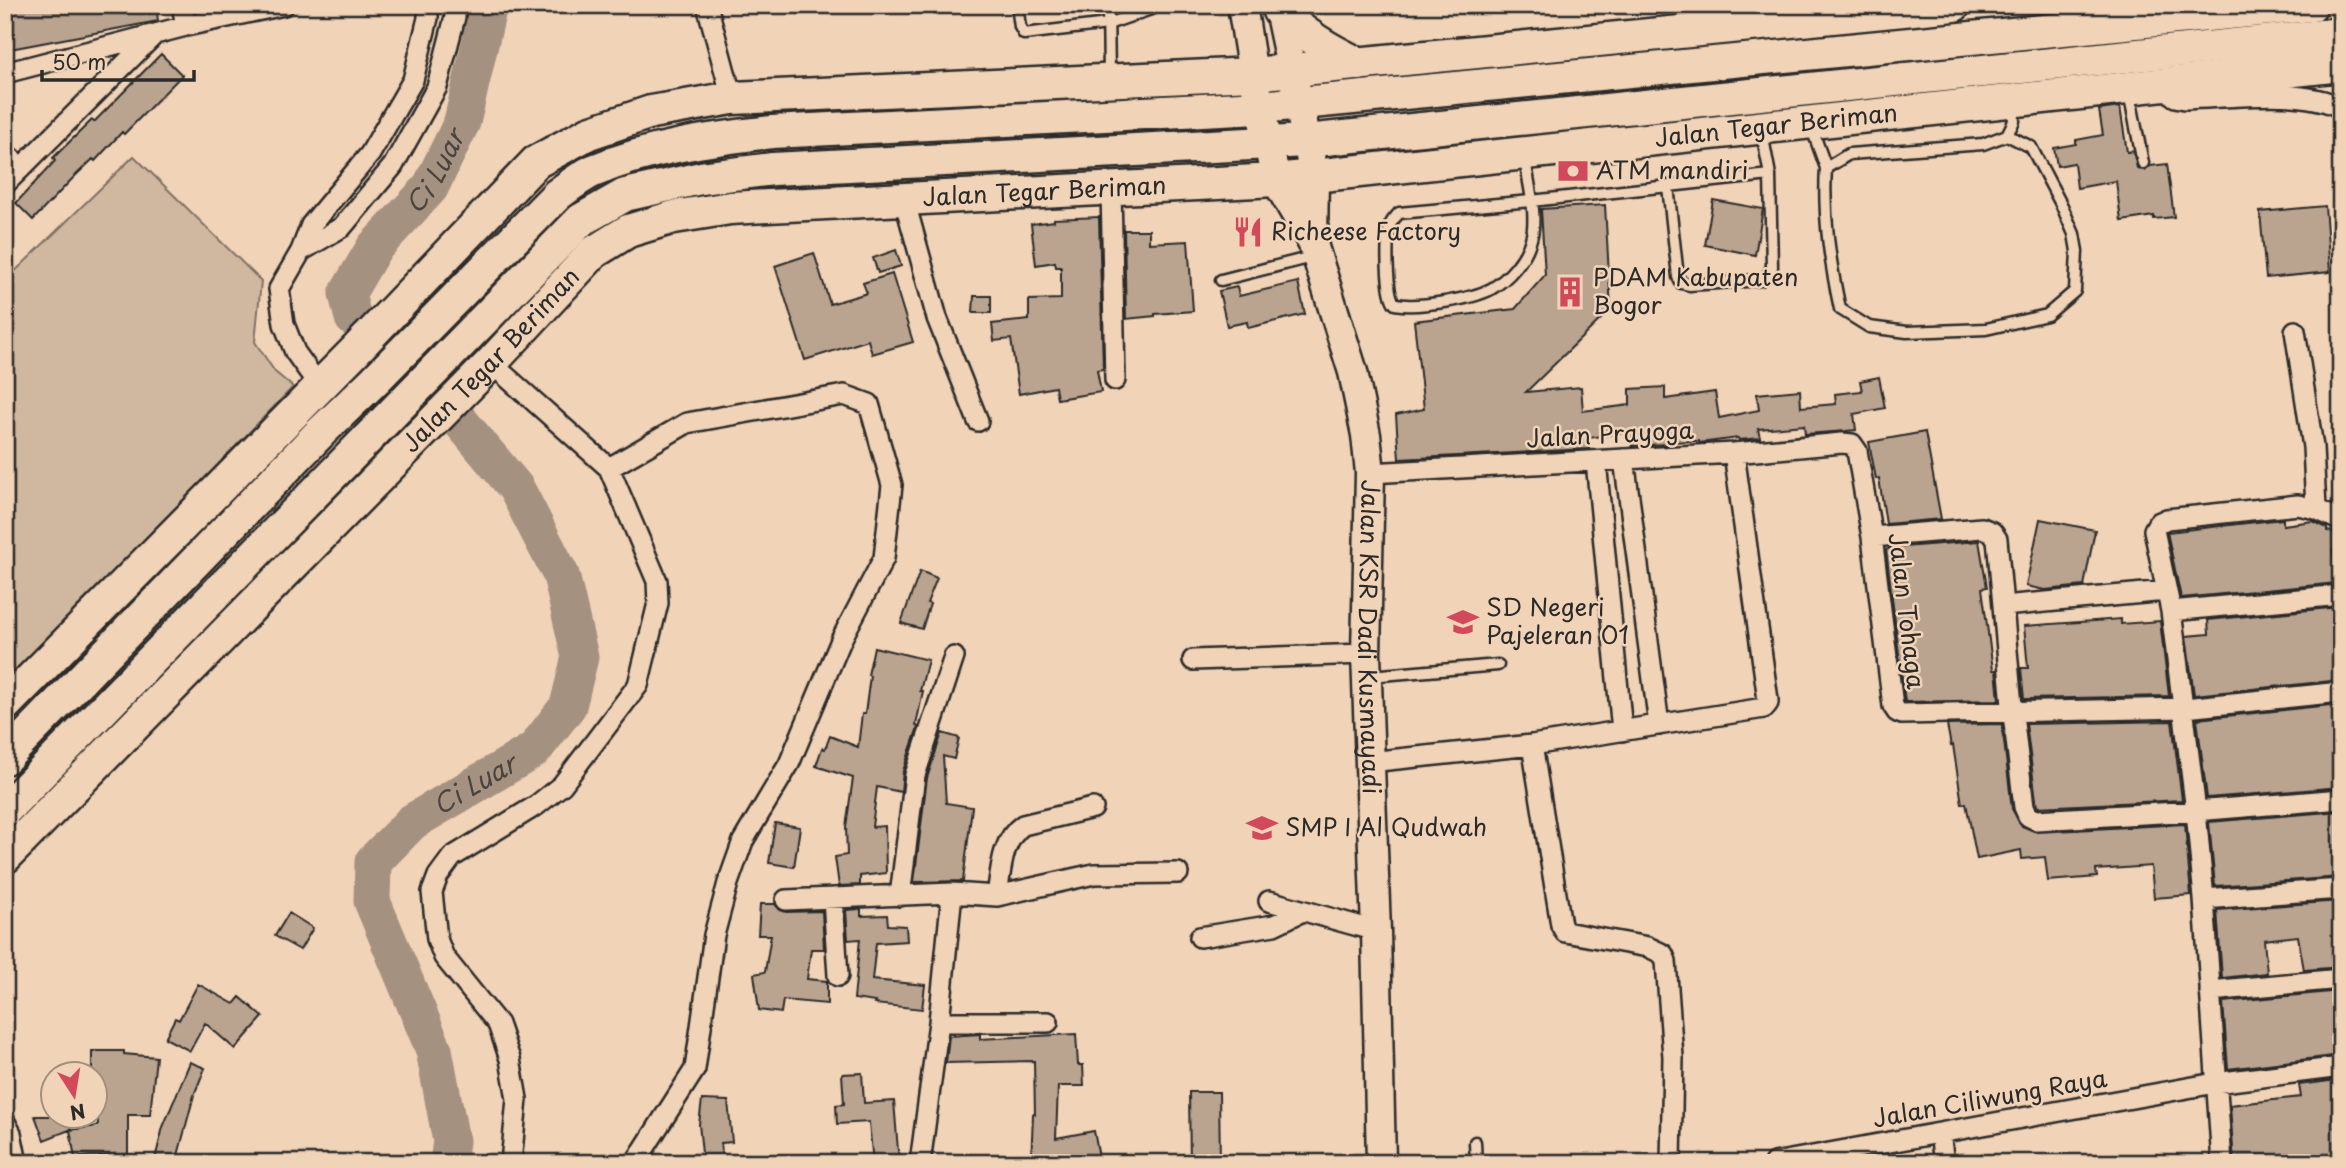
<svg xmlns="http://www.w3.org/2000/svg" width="2346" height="1168" font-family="'Playpen Sans',sans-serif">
  <rect width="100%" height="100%" fill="#f1d3b7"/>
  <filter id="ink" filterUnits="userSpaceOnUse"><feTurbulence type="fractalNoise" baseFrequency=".0143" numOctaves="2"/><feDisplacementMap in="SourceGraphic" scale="14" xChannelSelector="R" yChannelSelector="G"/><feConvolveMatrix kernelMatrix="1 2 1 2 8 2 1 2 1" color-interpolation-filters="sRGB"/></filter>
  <g filter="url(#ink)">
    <path fill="#d0b8a0" stroke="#7e7266" stroke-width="2" d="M134 156 261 281 255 342 275 372 293 387 5 684V281Z"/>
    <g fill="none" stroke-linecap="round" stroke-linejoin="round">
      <g stroke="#a49180" stroke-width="37">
        <path id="s1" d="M353 318 347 294 374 248 430 188 462 122 489 5"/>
        <path id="s2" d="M448 1163 451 1141 434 1050 372 901 373 862 412 822 534 750 568 706 580 657 561 575 516 488 460 421"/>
      </g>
    </g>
    <path fill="#baa490" stroke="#2b2b2b" stroke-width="2" d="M5 5H156L158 21 5 50Z
      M161 54 182 75 124 134 122 132 95 161 93 159 73 178 33 220 16 203 55 161 53 158 92 120 94 122Z
      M2120 107 2127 152 2133 151 2137 168 2144 170 2150 166 2167 164 2174 217 2154 219V216L2121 221 2116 181 2077 188 2074 163 2057 166 2054 148 2076 144V140L2103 135 2099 110Z
      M1713 200 1763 209 1755 255 1705 245Z
      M1605 205 1611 309 1526 392 1581 387 1583 411 1630 405V389L1665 387V399L1715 392 1719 418 1759 410 1757 394 1800 390 1801 407 1836 404 1835 394 1862 391 1860 381 1879 377 1885 408 1854 414 1856 430 1846 431 1805 434 1804 425 1758 429 1760 438 1739 440 1738 438 1699 443V441L1667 442V444L1632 446V431L1589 438V449L1399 459 1396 415 1424 409 1414 321 1515 309 1545 275 1541 209Z
      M2325 206 2330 272 2266 278 2260 212Z
      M1099 217 1103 369 1097 370 1101 392 1057 399 1055 387 1019 394 1011 339 994 341 992 324 1029 320V300L1061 299V267H1056L1055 262 1036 265 1031 224 1054 221V219Z
      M1124 230H1149V243L1188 241 1193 311 1155 314V316L1126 319Z
      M896 250 901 266 878 273 873 258Z
      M814 253 830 304 867 293 863 283 892 274 913 342 872 354 868 340 805 360 775 266Z
      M1298 282 1305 314 1248 328 1247 322 1227 326 1219 291 1237 287 1239 296Z
      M974 296H991V313H973Z
      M1925 432 1941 519 1886 524 1879 478 1876 479 1869 442Z
      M2040 519 2095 530 2084 586 2045 590 2026 586Z
      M2283 519V525L2313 521 2327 528V531L2340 533 2341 550H2333L2337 583 2181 598 2167 532Z
      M1979 541 1987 587 1982 588 1993 670H1996L1999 700 1905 702 1886 550 1890 548Z
      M920 571 937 578 927 603 930 604 922 629 901 623Z
      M2340 607 2341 680 2194 695 2186 636 2209 634 2208 620Z
      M2121 619V624L2160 621 2169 696 2024 699 2021 668H2028L2024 626Z
      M874 647 928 660 920 691H923L916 725 918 727 903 771 901 792 877 787 872 827 885 826 886 873 860 876V885L839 886 835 857 847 855 846 827 853 778 816 766 822 748 825 749 830 736 858 747 862 714H865L870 676 868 675Z
      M2341 704V787L2207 798 2197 719Z
      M2172 721 2182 800 2037 807 2026 724Z
      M2002 724 2012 809 2022 826 2037 832 2185 824 2191 895 2154 898 2151 866 2096 870 2097 877 2048 881 2045 857 2022 859 2021 850 1977 859 1966 803 1962 804 1953 745 1951 746 1947 725Z
      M942 733 959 738 954 759 943 756 946 803 972 807 963 881 914 882 927 778Z
      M2341 811V877L2215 886 2209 822Z
      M775 823 800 827 794 867 769 863Z
      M2341 901V967L2304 970 2298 936 2264 940 2267 973 2222 978 2217 910Z
      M760 904H775L780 910 786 912 822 911 824 949H811L807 979 827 981V1004L783 1000 781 1013 759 1010 754 974 765 972 771 935H758Z
      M861 909V916L887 915 888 925 906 926 907 941 876 943 872 980 925 985 922 1009 874 1004 875 1002 854 999 860 939 848 940 846 910Z
      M289 913 313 928 300 950 275 936Z
      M198 984 234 1004 240 997 263 1017 235 1049 205 1023 190 1051 165 1038 175 1018 179 1020Z
      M2341 991V1055L2228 1069 2223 1002Z
      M980 1034V1039L1076 1034 1078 1065H1083L1084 1086H1058L1056 1138 1094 1131 1100 1163H1031L1033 1114H1035L1034 1061 946 1063 949 1036Z
      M92 1051H124V1054L156 1057 150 1115H128V1156H89L75 1158 70 1130 98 1126 96 1081 94 1074H92Z
      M190 1062 205 1068 194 1095 176 1163H154L163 1127Z
      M862 1073 864 1103 894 1101 899 1163H873L869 1122 837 1124 836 1105 844 1104 842 1074Z
      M2337 1080 2341 1104V1163H2234L2230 1105 2301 1097 2299 1085Z
      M1189 1092H1219L1220 1163H1190Z
      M702 1100 728 1101 732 1142 721 1143 723 1163H703L699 1124Z
      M35 1116H66L72 1129 44 1140Z"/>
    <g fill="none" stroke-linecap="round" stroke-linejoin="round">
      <g stroke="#2b2b2b" stroke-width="15">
        <path id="service" d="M1017 5 1020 27 1024 34 1108 24 1154 8 1155 5
          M1108 5 1109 78
          M2129 92 2143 163
          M1811 126 1826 168
          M2007 135 2031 147 2062 206 2074 234 2077 251 2075 291 2047 315 1986 329 1907 332 1869 327 1840 309C1830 262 1823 216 1826 168L1849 154 1983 144 2007 135 2014 121 2013 105
          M1525 158C1528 183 1538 215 1531 239 1526 259 1508 279 1491 289 1470 300 1418 308 1395 304 1386 294 1386 240 1390 226 1391 221 1396 217 1399 213L1531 201 1770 175
          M1668 186 1678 277 1681 283 1690 285 1761 280 1768 275 1772 267 1770 175 1762 133
          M1221 280 1316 256
          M1370 676 1498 665
          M1475 1142 1476 1163"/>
      </g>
      <g stroke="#2b2b2b" stroke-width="24">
        <path id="minor" d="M182 5 186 26
          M707 5 732 98
          M5 73 186 26 284 5
          M2164 85 2175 97 2185 99C2229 98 2303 87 2341 108
          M5 153 21 168
          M5 184 154 35
          M1111 189 1115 380
          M904 199 937 318 978 421
          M301 251 342 227 393 166 437 87 455 17V5
          M2295 331 2313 447 2316 509
          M491 363 609 468 687 423 844 395 869 404 892 485 884 558 842 638 789 764 743 841 728 883 714 935 695 1069 635 1163
          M320 387 295 352 284 324 279 289 301 251 311 225 370 154 413 80 428 18V5
          M1624 459 1659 725
          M1596 461 1622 731
          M1370 473 1734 453 1842 443 1852 444 1857 451 1872 537 1893 706 1897 712 1902 714 2185 708 2341 692
          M1872 537 1982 528 1992 532 1997 539 2012 706 2024 807 2028 816 2036 820 2196 811 2341 799
          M2003 606 2166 591
          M2171 611 2341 595
          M1193 660 1366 654
          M1532 745 1561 925 1565 932 1648 947 1663 954 1666 961 1673 1057 1671 1163
          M1369 762 1532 745 1764 708 1768 703V700L1734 453
          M900 896 915 775 954 657
          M997 896C1001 872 1001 840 1023 825L1093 808
          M833 898 838 976
          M2204 899 2341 889
          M786 900 952 893 997 896 1094 874 1178 873
          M1269 901 1376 931
          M1200 937 1274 925 1303 911
          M2210 991 2341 979
          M939 1022H1048
          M5 1122 11 1133 17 1163
          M1940 1133 1944 1163
          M511 1163 517 1099 510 1059 498 1024 444 957 437 939 432 892 438 876 452 857 537 805 562 785 638 685 658 603 657 581 609 468
          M920 1163 939 1022 952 893
          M1774 1163 2215 1083 2341 1067
          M2222 1163 2204 899 2196 811 2171 611 2154 530 2158 523 2167 519 2298 505 2316 509 2341 521"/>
      </g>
      <g stroke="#2b2b2b" stroke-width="33">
        <g id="secondary">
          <path id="s3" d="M1242 5 1253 74 1276 180 1313 244 1353 372 1366 435 1370 473 1366 654 1376 931 1381 1163"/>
          <path d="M1278 5 1314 175 1313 244"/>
        </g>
      </g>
      <g stroke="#2b2b2b" stroke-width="37">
        <g id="primary">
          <path d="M1279 11C1305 35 1327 49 1359 64"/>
          <path d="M5 705 353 353 536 162 589 133 651 112 732 98 1253 74 1954 5"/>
          <path d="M5 758 321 432 374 381 557 195C568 187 580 177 593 171 650 147 711 139 772 132L1260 107 2311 5"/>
          <path d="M5 810 581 220 625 195 701 178 773 169 1306 141 2341 34"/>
          <path id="s4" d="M5 857 491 363 594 252 628 231 674 217 730 208 1276 180 2341 65"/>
        </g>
      </g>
      <use href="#service" stroke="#f1d3b7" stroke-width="10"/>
      <use href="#minor" stroke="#f1d3b7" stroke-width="19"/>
      <use href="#secondary" stroke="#f1d3b7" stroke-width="28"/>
      <use href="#primary" stroke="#f1d3b7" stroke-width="32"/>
    </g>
  </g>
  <defs>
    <g id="bank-bare" transform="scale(2.415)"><path d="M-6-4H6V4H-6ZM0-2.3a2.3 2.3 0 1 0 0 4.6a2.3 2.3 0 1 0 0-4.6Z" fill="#d1495b" stroke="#f1d3b7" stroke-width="2.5" paint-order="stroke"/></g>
    <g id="restaurant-bare" transform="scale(2.415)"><path d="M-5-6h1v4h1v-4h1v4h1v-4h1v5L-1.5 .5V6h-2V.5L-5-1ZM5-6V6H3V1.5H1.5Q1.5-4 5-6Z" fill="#d1495b" stroke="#f1d3b7" stroke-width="2.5" paint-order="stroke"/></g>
    <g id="building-bare" transform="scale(2.415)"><path d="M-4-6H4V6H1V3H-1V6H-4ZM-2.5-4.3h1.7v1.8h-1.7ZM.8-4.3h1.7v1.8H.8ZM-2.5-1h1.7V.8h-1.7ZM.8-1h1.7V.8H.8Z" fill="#d1495b" stroke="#f1d3b7" stroke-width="2.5" paint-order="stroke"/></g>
    <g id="school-bare" transform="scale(2.415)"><path d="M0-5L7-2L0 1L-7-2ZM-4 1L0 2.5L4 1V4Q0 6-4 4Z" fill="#d1495b" stroke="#f1d3b7" stroke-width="2.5" paint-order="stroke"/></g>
  </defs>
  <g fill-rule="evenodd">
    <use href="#bank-bare" x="1573" y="171"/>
    <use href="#restaurant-bare" x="1248" y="232"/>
    <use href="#building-bare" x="1570" y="292"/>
    <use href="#school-bare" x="1463" y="622"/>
    <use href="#school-bare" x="1262" y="828"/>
  </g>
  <g text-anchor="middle" stroke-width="5" stroke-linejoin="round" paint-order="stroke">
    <g font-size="24" fill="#2b2b2b" stroke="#f1d3b7">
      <text dy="8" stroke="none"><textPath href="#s4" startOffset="2039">Jalan Tegar Beriman</textPath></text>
      <text dy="8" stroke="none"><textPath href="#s4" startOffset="1304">Jalan Tegar Beriman</textPath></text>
      <text dy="8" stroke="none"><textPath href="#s4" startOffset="695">Jalan Tegar Beriman</textPath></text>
      <text transform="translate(1610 435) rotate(-3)" y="8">Jalan Prayoga</text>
      <text transform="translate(1906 611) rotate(83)" y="8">Jalan Tohaga</text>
      <text dy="8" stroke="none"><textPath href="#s3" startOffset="653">Jalan KSR Dadi Kusmayadi</textPath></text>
      <text transform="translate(1990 1099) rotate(-10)" y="8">Jalan Ciliwung Raya</text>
    </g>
    <g font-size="24" fill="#2b2b2b" stroke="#f1d3b7" text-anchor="start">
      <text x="1596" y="179">ATM mandiri</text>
      <text x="1271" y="240">Richeese Factory</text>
      <text x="1593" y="286">PDAM Kabupaten<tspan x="1593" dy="28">Bogor</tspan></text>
      <text x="1486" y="616">SD Negeri<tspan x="1486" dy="28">Pajeleran 01</tspan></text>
      <text x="1285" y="836">SMP I Al Qudwah</text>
    </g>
    <g font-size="26" font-style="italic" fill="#494440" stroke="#f1d3b7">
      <text dy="9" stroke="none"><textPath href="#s1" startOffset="177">Ci Luar</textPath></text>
      <text dy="9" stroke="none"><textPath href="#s2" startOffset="444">Ci Luar</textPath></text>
    </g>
  </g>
  <rect width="2346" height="1168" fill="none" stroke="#f1d3b7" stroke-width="28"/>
  <rect x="14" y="14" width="2318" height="1140" fill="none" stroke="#2b2b2b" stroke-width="2.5" filter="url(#ink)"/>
  <g transform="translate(74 1095) rotate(168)"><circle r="33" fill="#f1d3b7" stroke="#a2907f" stroke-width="2"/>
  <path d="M0-5L12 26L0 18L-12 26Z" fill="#d1495b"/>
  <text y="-10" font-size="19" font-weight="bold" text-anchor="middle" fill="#2b2b2b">N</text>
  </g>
  <path d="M42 70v10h152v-10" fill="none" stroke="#2b2b2b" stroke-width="3.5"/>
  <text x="52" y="70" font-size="21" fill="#2b2b2b" stroke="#f1d3b7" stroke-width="5" paint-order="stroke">50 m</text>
</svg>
